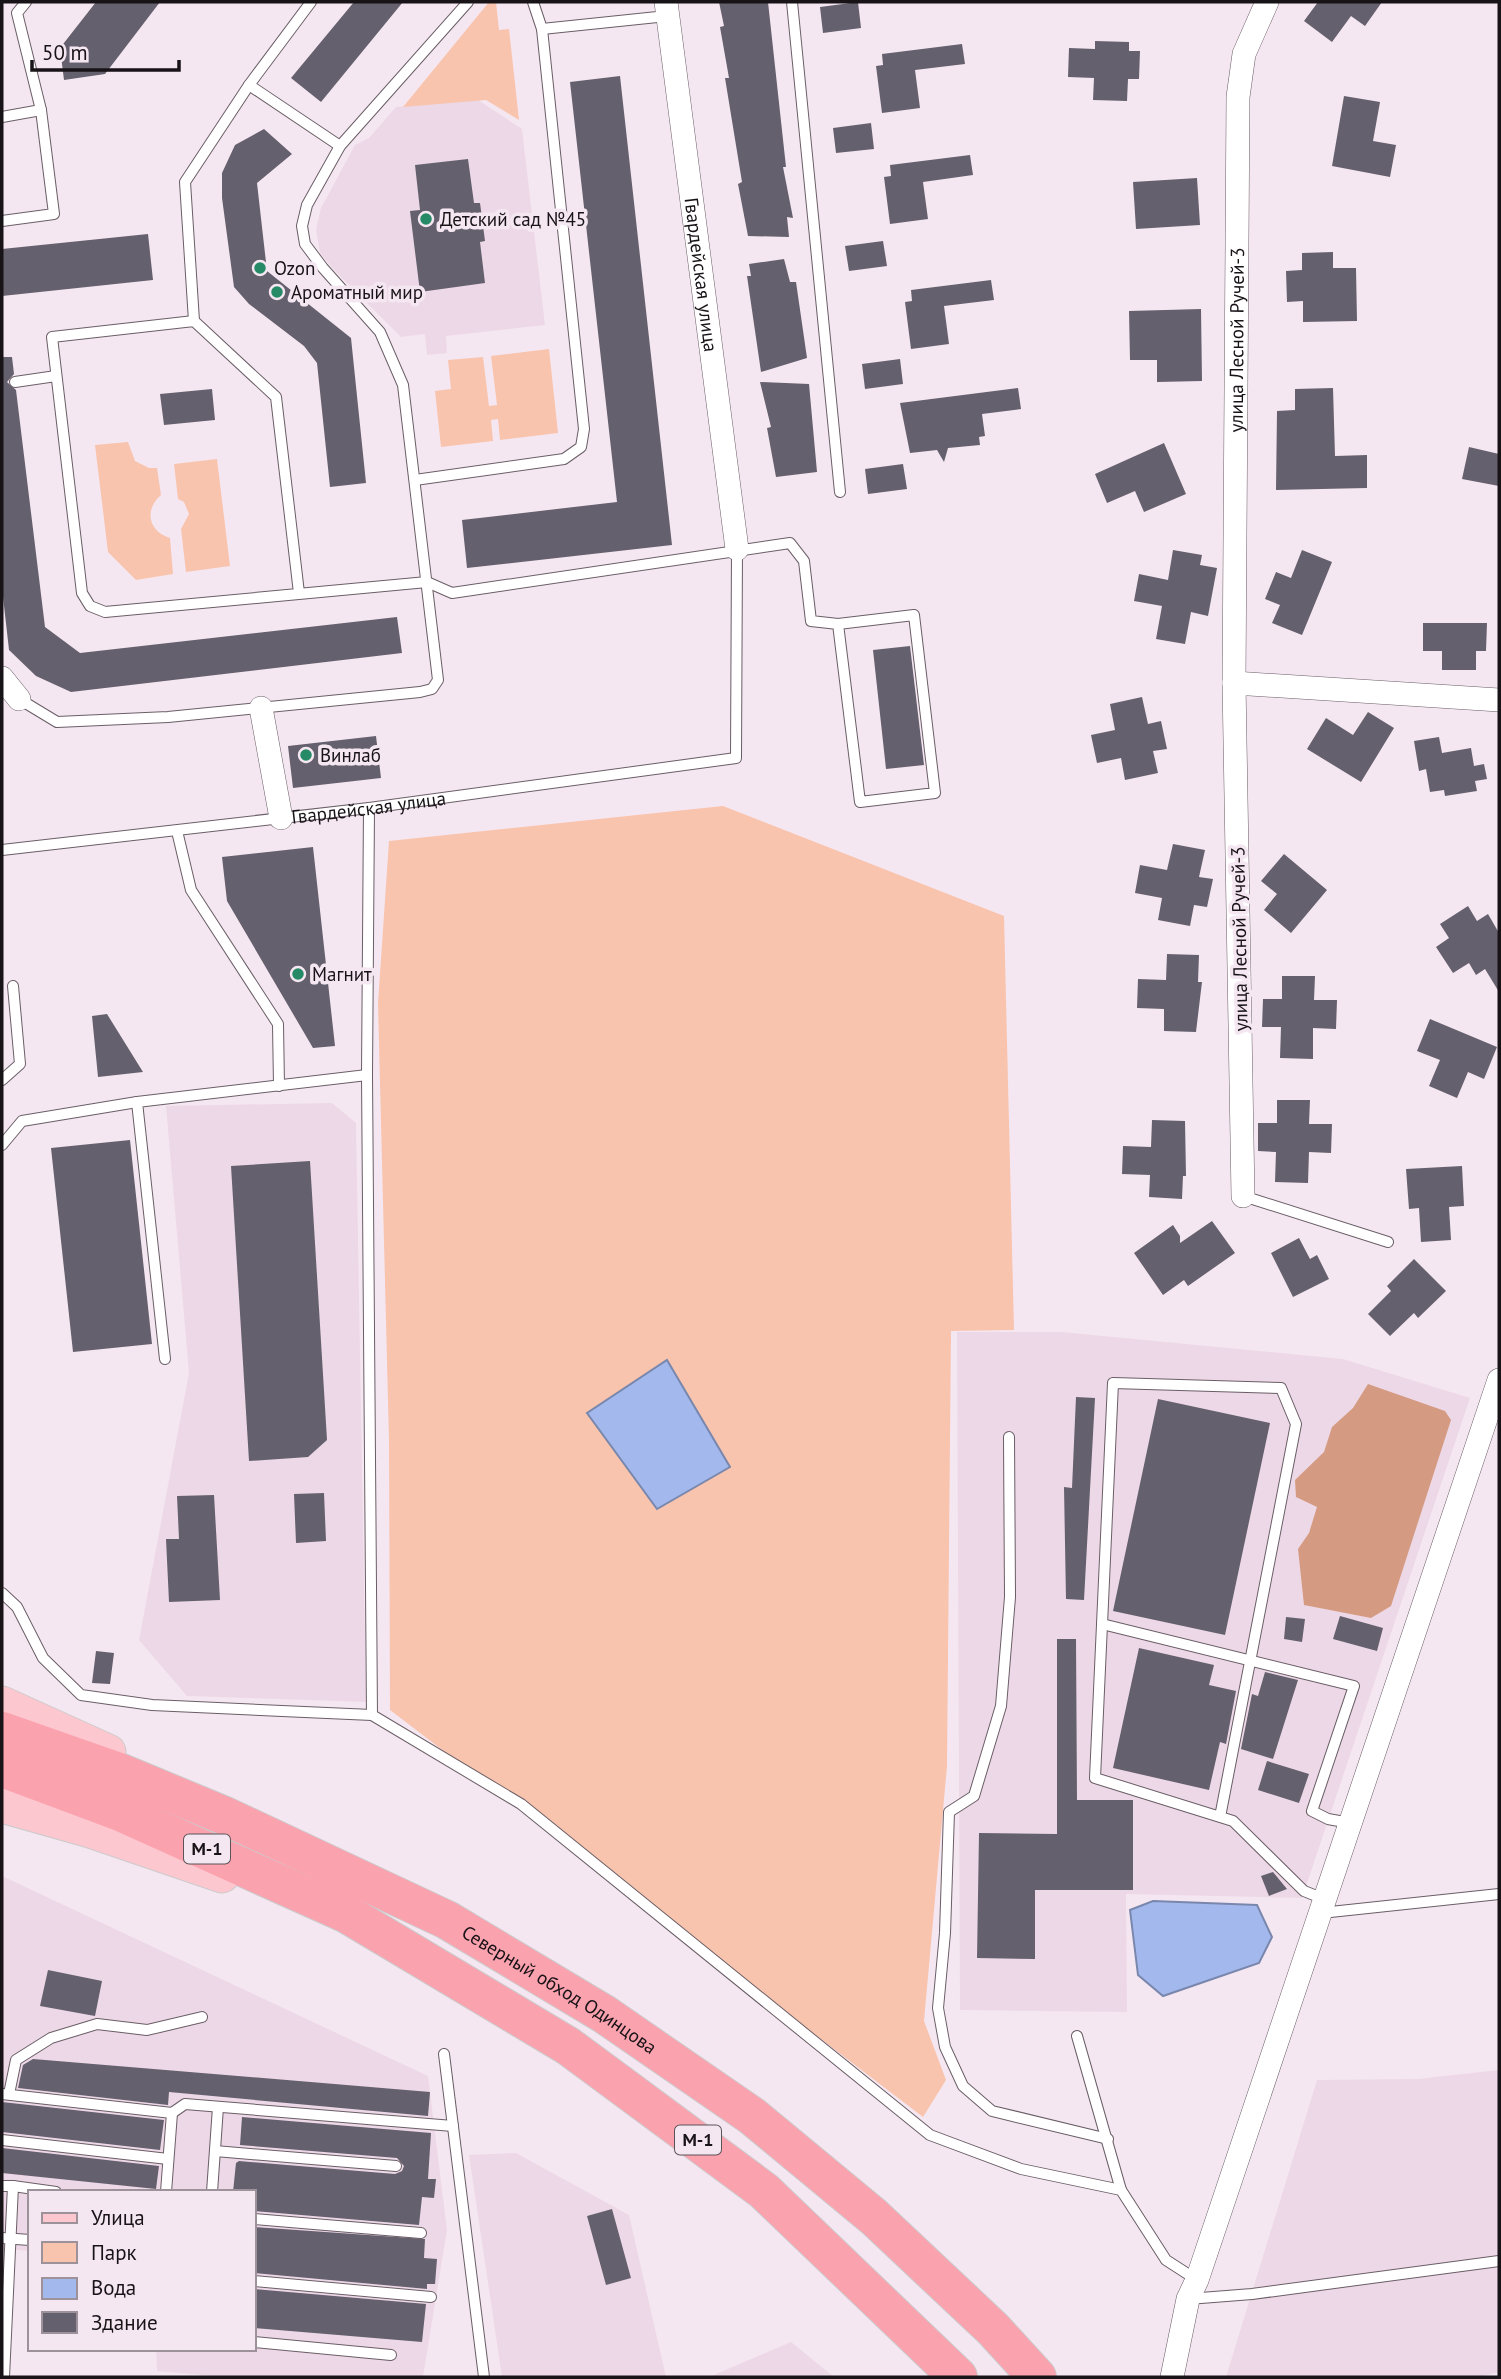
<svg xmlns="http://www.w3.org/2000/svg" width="1501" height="2379" font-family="'PT Sans',sans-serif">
  <rect width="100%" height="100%" fill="#f5e7f1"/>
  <path fill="#edd8e7" d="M478 100 522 129 545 325 446 336 447 353 427 355 425 334 401 337 335 271 320 253 316 230 321 208 355 145 369 138 396 107Z
    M332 1103 356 1123 366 1702 187 1696 139 1640 189 1373 166 1106Z
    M957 1332H1062L1343 1359 1470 1398 1302 1898 1126 1894 1127 2012 960 2010Z
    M2 1876 428 2076 447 2230 423 2377H223L157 2371 156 2349H254V2192H30V2251L2 2249Z
    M1499 2070V2372L1480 2377H1226L1317 2080 1417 2079Z
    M516 2153 629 2215 666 2377H502L469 2155Z
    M791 2342 834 2377H709Z"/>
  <path fill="#f9c4ae" d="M489 2H496L499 30 509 29 519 120 486 100 403 107Z
    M549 349 558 433 500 440 498 419 491 420 493 441 441 447 435 391 451 389 448 360 483 357 489 406 497 405 491 356Z
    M128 442 135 461 149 468H157L161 495C144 510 148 531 170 538L173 574 136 580 108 552 95 445Z
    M217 459 230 566 186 572 181 529 189 514 184 502 178 499 174 464Z
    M723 806 1004 916 1014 1330 951 1331 947 1766 924 2021 946 2080 923 2117 390 1710 389 1441 378 1003 389 841Z"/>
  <path fill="#d59b82" d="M1368 1384 1445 1411 1451 1420 1391 1606 1371 1618 1304 1605 1298 1549 1309 1533 1317 1507 1296 1497 1295 1480 1324 1452 1332 1427 1353 1408Z"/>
  <path fill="#a3b9ed" stroke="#7987ad" stroke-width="2" d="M667 1360 730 1467 657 1509 587 1413Z
    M1153 1901 1257 1905 1272 1937 1259 1963 1163 1996 1138 1975 1130 1910Z"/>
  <path fill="#65606d" d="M96 2H160L105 74 64 80 60 48Z
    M354 2H403L321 102 291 78Z
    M719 2H768L786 167H783L793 218 787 217 789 237 748 236 738 184 742 182 725 78H729L720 27 724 26Z
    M858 2 861 28 823 33 820 7Z
    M1318 2H1382L1365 26 1351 16 1332 42 1304 21Z
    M1095 41 1129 42V51H1140L1139 79H1128L1127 101 1093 100 1094 78 1068 77 1069 48 1095 49Z
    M962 44 965 64 915 70 920 108 882 113 876 66 883 65 882 54Z
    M620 76 672 545 467 568 462 520 617 502 570 82Z
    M1344 96 1380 102 1373 141 1396 145 1390 177 1332 166Z
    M871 123 874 149 836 153 833 128Z
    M264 129 292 154 257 183 267 271 351 338 366 483 330 487 317 363 304 346 249 304 234 287 222 198V173L235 145Z
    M970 155 973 175 923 182 928 219 890 224 884 177 891 176 890 165Z
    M468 159 474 203H480L485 241 480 242 485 283 420 292 410 211 420 210 415 165Z
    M1197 178 1200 225 1136 229 1133 182Z
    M148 234 153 280 2 296V249Z
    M883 241 887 266 849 271 845 246Z
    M1333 252V268H1356L1357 321 1303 322V301L1287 302 1286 271 1302 270V253Z
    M784 259 790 282H796L807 358 761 372 747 276H751L749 264Z
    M991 280 994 300 944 306 949 344 911 349 905 302 912 301 911 290Z
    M1201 309 1202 381 1157 382V360H1130L1129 311Z
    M2 357H12L14 374 7 382 16 390 45 627 80 653 397 617 402 653 71 692 36 676 9 650 2 588Z
    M900 359 903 384 865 389 862 364Z
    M760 382 809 384 817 472 776 477 767 428 771 427Z
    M1018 388 1021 409 982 414 985 436 979 437 980 445 948 448 944 462 937 450 910 453 900 403Z
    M1333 388 1335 456 1367 455V488L1276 490 1277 411 1295 410V389Z
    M212 389 215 420 164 425 160 394Z
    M1164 443 1186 494 1144 512 1135 491 1107 503 1095 474Z
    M1469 447 1499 454V486L1462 479Z
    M903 464 907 489 868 494 865 469Z
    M1173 550 1202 555 1200 565 1217 568 1208 616 1191 612 1185 644 1156 639 1162 606 1134 601 1139 574 1168 580Z
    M1302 550 1332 562 1302 635 1272 623 1280 605 1265 599 1276 572 1291 578Z
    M1423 623H1487L1486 651H1476V670H1442V651H1423Z
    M910 646 924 765 886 769 873 650Z
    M1142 697 1148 724 1161 721 1167 749 1153 751 1158 773 1125 780 1121 758 1097 763 1091 735 1115 730 1110 704Z
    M1368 712 1394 728 1361 782 1307 749 1326 718 1353 735Z
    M376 736 381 778 293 788 288 746Z
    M1439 737 1442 753 1471 748 1474 766 1484 764 1487 779 1475 781 1477 791 1445 796 1444 790 1430 792 1426 769 1419 771 1414 741Z
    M1173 844 1205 850 1199 877 1213 879 1207 907 1194 905 1190 926 1158 920 1162 898 1135 893 1140 865 1167 870Z
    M313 847 335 1046 313 1048 227 901 222 857Z
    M1284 854 1327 890 1291 933 1264 910 1277 894 1261 881Z
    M1468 906 1477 921 1488 914 1499 933V992L1485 969 1476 975 1469 963 1453 973 1436 947 1449 938 1440 924Z
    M1167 954 1199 955 1198 982H1202L1196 1032 1164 1031V1009L1137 1008 1138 979 1166 980Z
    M1282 976H1315L1314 1000H1337L1336 1029 1313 1028V1059L1280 1058 1281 1027H1262L1263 999H1282Z
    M107 1014 143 1072 98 1077 92 1016Z
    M1430 1019 1497 1047 1484 1079 1468 1072 1457 1098 1429 1086 1440 1060 1417 1051Z
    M1277 1100H1310L1309 1124H1332L1331 1153 1309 1152 1308 1183 1275 1182 1276 1152 1258 1151V1123H1277Z
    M1152 1120 1185 1121 1186 1176H1183L1182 1199 1149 1197 1150 1175 1122 1174 1123 1146 1151 1147Z
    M130 1140 152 1344 73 1352 51 1148Z
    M310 1161 327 1440 308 1457 249 1461 231 1166Z
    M1462 1166 1464 1206 1449 1207 1451 1240 1421 1242 1419 1208 1409 1209 1406 1169Z
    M1212 1221 1235 1253 1188 1286 1184 1280 1163 1295 1134 1253 1173 1225 1180 1236V1243Z
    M1299 1238 1310 1259 1317 1255 1329 1279 1293 1297 1271 1253Z
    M1414 1259 1446 1291 1418 1318 1414 1313 1390 1336 1368 1314 1391 1291 1387 1286Z
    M1076 1397 1095 1398 1084 1600 1066 1599 1064 1487 1072 1488Z
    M1158 1399 1270 1423 1225 1635 1113 1611Z
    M324 1493 326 1541 296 1543 294 1494Z
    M214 1495 220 1600 169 1602 166 1539H179L177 1496Z
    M1340 1616 1383 1628 1377 1651 1333 1639Z
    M1286 1617 1305 1619 1302 1642 1284 1639Z
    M1057 1639H1076L1077 1800H1133V1890H1035V1959L977 1958 979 1833 1057 1834Z
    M1139 1648 1214 1665 1209 1685 1236 1691 1226 1744 1220 1742 1209 1790 1113 1768Z
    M96 1651 114 1653 110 1684 92 1683Z
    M1265 1672 1298 1680 1273 1759 1241 1749 1252 1694 1258 1696Z
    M1267 1761 1309 1774 1299 1803 1258 1790Z
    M1273 1872 1287 1889 1269 1896 1261 1876Z
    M48 1970 102 1981 95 2016 40 2006Z
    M33 2059 430 2092 428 2116 169 2092 168 2105 18 2088 23 2065Z
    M2 2102 164 2120 160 2150 2 2132Z
    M242 2117 431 2133 428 2179H436L434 2198 422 2197 419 2225 254 2211V2192H233L236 2163 239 2161 395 2174 402 2171 404 2166 397 2158 240 2145Z
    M2 2148 159 2166 156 2189 2 2173Z
    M612 2209 631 2278 606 2285 587 2216Z
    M254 2227 425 2239 424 2258 437 2259 435 2284H427V2289L254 2273Z
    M254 2289 426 2304 422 2342 254 2328Z"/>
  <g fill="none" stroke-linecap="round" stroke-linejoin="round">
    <g stroke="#6a5e66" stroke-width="12">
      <g id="lane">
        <path d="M792 2 840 492"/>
        <path d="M542 29 667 16"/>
        <path d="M249 85 340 146"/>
        <path d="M2 117 41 110 17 13 26 2"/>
        <path d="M2 221 54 214 41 110"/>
        <path d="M194 321 185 182 249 85 311 2"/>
        <path d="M15 382 56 376"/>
        <path d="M415 480 564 459 581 447 584 429 542 29 533 2"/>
        <path d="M299 593 276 397 194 321 52 337 82 593 90 606 105 612 427 582 452 593 790 543 804 561 811 621 838 624 860 802 935 793 914 615 838 624"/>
        <path d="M19 699 57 722 168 717 420 692 432 689 438 680 403 385 380 332 323 268 305 244 302 226 307 205 340 146 468 2"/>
        <path d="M369 808 367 1075 372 1715"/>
        <path d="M177 831 191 890 278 1024 279 1086"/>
        <path id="s1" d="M2 850 369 808 736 758 737 549"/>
        <path d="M2 1080 20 1064 13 986"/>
        <path d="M2 1145 22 1121 137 1102"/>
        <path d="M1243 1196 1388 1242"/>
        <path d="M165 1359 137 1102 367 1075"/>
        <path d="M1009 1437 1010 1597 1001 1706 974 1796 949 1812 945 1933 938 2008 945 2047 963 2086 992 2111 1108 2139"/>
        <path d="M2 1593 17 1607 43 1658 81 1695 152 1705 372 1715 521 1804 930 2135 1021 2169 1121 2190 1166 2260 1197 2280"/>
        <path d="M1102 1624 1354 1686 1312 1811 1328 1819 1350 1823"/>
        <path d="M1220 1817 1296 1424 1281 1388 1113 1383 1095 1778 1233 1821 1304 1891 1324 1899"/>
        <path d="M1321 1913 1499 1894"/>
        <path d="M1077 2036 1121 2190"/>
        <path d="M444 2054 484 2377"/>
        <path d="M2 2094 172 2113 185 2104 453 2126"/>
        <path d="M9 2094 16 2060 51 2038 97 2024 147 2030 202 2017"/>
        <path d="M2 2140 168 2159"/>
        <path d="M215 2151 396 2166"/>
        <path d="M2 2186H13L4 2377"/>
        <path d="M13 2186 56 2192"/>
        <path d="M166 2192 172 2113"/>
        <path d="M212 2192 218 2107"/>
        <path d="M254 2219 421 2233"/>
        <path d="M2 2238 30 2240"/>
        <path d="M254 2281 431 2297"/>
        <path d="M1188 2299 1252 2294 1499 2261"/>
        <path d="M254 2342 391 2355"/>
      </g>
    </g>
    <g stroke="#6a5e66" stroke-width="24">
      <g id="street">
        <path id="s2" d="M666 2 737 549"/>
        <path d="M2 678 19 699"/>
        <path id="s3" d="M1234 683 1238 97 1244 54 1267 2"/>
        <path d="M261 708 281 818"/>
        <path d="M1243 1196 1234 683 1499 700"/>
        <path d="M1172 2377 1188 2299 1197 2280 1499 1380"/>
      </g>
    </g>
    <g stroke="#cccbcc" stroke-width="37">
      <path id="primary" d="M2 1704 108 1752
        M2 1805 90 1830 222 1875"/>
    </g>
    <g stroke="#cccbcc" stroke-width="40">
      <g id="highway">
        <path id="s4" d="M2 1731 119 1772 225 1816 447 1920 604 2014 752 2116 874 2217 993 2329 1037 2377"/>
        <path d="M2 1768 120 1812 347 1914 568 2046 764 2191 958 2377"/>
      </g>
    </g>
    <use href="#lane" stroke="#fff" stroke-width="10"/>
    <use href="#street" stroke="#fff" stroke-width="23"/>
    <use href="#primary" stroke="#fdc7cf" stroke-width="35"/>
    <use href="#highway" stroke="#fba2af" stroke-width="38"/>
  </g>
  <g fill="#258a65" stroke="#f5e7f1" stroke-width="2.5">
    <circle cx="426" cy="219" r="7"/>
    <circle cx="260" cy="268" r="7"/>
    <circle cx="277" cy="292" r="7"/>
    <circle cx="306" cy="755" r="7"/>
    <circle cx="298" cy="974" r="7"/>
  </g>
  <g text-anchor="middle" stroke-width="7" stroke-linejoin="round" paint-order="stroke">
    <g fill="#f5e7f1" stroke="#5a5358" stroke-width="2">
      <rect x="184" y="1834.5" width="46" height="29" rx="5"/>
      <rect x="675" y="2125.5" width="46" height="29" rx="5"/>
    </g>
    <g font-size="18" font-weight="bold" fill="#181317">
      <text x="207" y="1855">М-1</text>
      <text x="698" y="2146">М-1</text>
    </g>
    <g font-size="19" fill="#181317" stroke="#f5e7f1" text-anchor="start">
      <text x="440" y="226">Детский сад №45</text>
      <text x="274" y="275">Ozon</text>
      <text x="291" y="299">Ароматный мир</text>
      <text x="320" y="762">Винлаб</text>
      <text x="312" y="981">Магнит</text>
    </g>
    <g font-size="19" fill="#181317" stroke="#f5e7f1">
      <text dy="7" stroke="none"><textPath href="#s2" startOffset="275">Гвардейская улица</textPath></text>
      <text dy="7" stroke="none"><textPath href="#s3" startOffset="343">улица Лесной Ручей-3</textPath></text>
      <text dy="7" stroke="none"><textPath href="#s1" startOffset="369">Гвардейская улица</textPath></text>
      <text transform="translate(1239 939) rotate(-91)" y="7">улица Лесной Ручей-3</text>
      <text dy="7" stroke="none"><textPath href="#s4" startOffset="616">Северный обход Одинцова</textPath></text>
    </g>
  </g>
  <rect width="1501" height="2379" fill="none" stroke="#181317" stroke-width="7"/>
  <rect x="28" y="2190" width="228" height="161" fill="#f5e7f1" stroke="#9d929a" stroke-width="2"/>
  <rect x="42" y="2213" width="35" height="10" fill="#fdc7cf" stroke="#9d929a" stroke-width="2"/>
  <text x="91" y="2225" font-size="21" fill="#181317">Улица</text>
  <rect x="42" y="2242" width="35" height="21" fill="#f9c4ae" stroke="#9d929a" stroke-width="2"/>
  <text x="91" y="2260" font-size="21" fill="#181317">Парк</text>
  <rect x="42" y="2278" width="35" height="21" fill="#a3b9ed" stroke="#9d929a" stroke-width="2"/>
  <text x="91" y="2295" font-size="21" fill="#181317">Вода</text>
  <rect x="42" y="2312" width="35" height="21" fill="#65606d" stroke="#9d929a" stroke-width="2"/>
  <text x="91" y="2330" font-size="21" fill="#181317">Здание</text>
  <path d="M32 60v10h147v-10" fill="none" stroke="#181317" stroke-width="3.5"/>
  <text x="42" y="60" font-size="21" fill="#181317" stroke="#f5e7f1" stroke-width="5" paint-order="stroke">50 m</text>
</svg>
